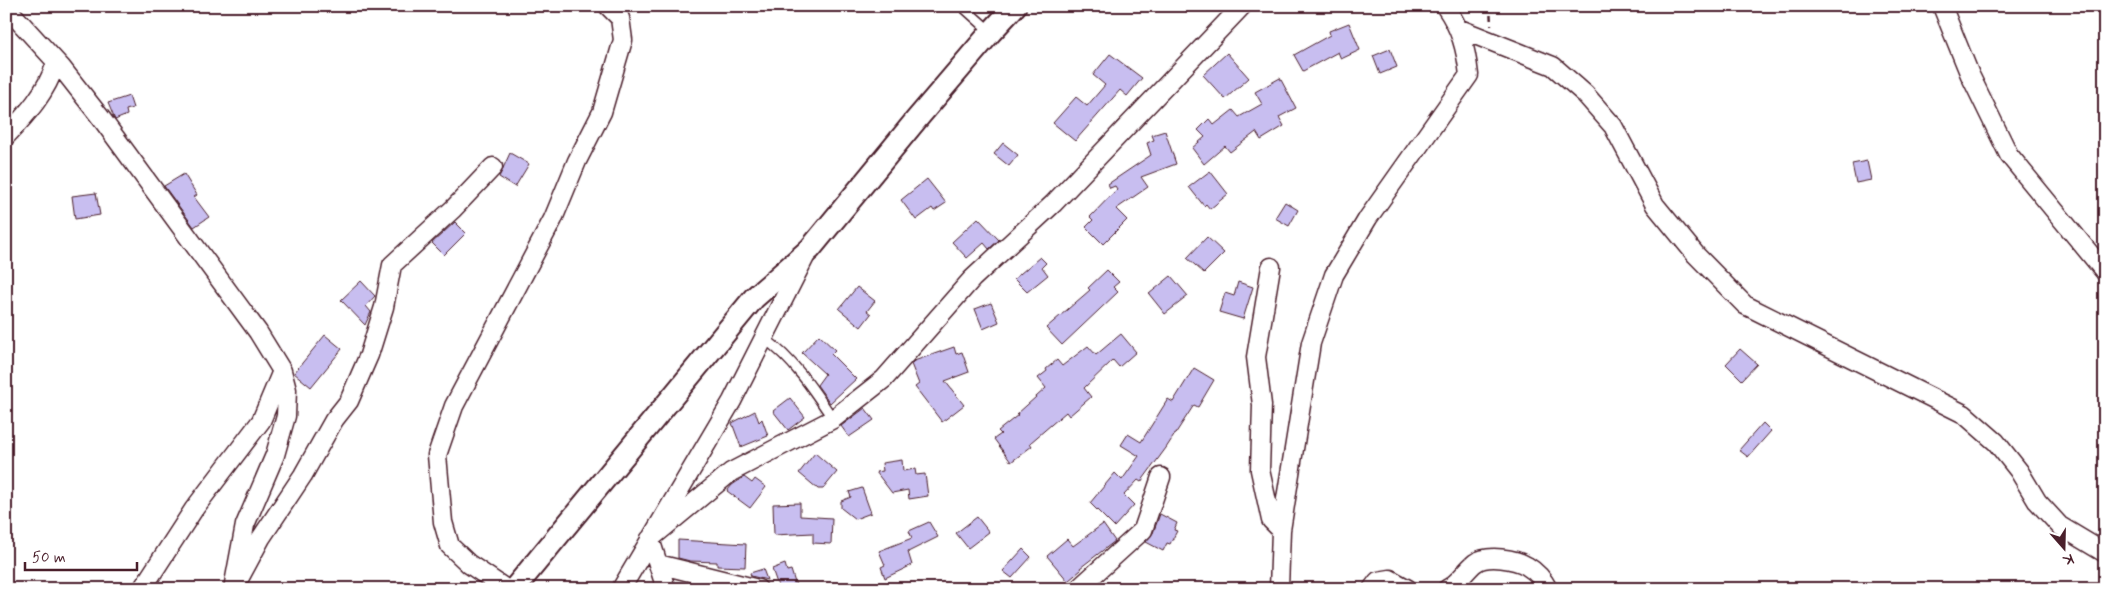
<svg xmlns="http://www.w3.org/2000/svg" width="2111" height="595" font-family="Mynerve,sans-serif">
  <rect width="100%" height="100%" fill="#fff"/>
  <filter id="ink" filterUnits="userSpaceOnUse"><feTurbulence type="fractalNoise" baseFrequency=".02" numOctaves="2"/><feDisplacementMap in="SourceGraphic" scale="10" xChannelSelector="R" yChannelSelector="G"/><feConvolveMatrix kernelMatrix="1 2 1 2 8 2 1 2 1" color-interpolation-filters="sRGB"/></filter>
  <g filter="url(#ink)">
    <path fill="#c8bef0" stroke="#4a1f2b" d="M1349 23 1360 50 1341 59 1338 52 1303 71 1294 55 1330 35 1329 31Z
      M1390 49 1397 67 1380 74 1373 56Z
      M1227 53 1249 78 1225 99 1203 75Z
      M1110 54 1142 78 1127 96 1120 90 1075 141 1053 123 1076 97 1087 106 1105 85 1093 75Z
      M1280 78 1296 108 1279 117 1284 126 1261 140 1256 132 1230 152 1225 146 1204 164 1192 148 1205 137 1198 130 1209 119 1214 125 1233 110 1239 117 1262 104 1255 92Z
      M129 96 133 108 126 110 127 115 115 120 108 103Z
      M1165 131 1176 164 1141 177 1148 187 1116 209 1127 220 1103 244 1086 227 1093 220 1090 217 1117 189 1115 186 1110 188 1108 184 1151 155 1147 143 1154 140 1152 135Z
      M1003 143 1018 155 1009 166 994 154Z
      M510 153 529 164 515 187 499 177Z
      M1867 161 1871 180 1856 183 1852 164Z
      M1210 171 1228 194 1210 209 1206 204 1204 206 1189 187Z
      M184 174 197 195 194 197 209 217 194 227 164 186Z
      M927 179 946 203 934 211 932 208 916 220 901 200Z
      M96 193 100 215 75 219 72 196Z
      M1285 202 1298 210 1289 226 1275 218Z
      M978 218 999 240 989 249 984 243 967 258 952 242Z
      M455 222 466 233 444 255 432 243Z
      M1207 237 1224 253 1204 273 1187 258Z
      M1040 257 1046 263 1042 267 1048 275 1027 292 1014 279Z
      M1107 270 1119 282 1113 287 1118 292 1062 345 1046 328 1090 290 1088 288Z
      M1171 276 1188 296 1165 314 1149 294Z
      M361 281 375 296 366 306 371 312 365 325 341 300Z
      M1238 282 1253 287 1243 319 1219 312 1225 293 1234 296Z
      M857 287 875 301 867 311 871 314 861 327 839 309Z
      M991 303 999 322 983 329 975 309Z
      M1121 334 1136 352 1119 367 1113 360 1084 388 1091 397 1069 416 1066 412 1030 443 1032 446 1011 462 994 439 1001 434 998 431 1018 415 1017 414 1046 388 1038 378 1047 371 1046 369 1057 360 1062 366 1088 346 1096 355Z
      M325 335 342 349 311 387 294 373Z
      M819 335 835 350 831 354 856 379 830 403 817 385 825 374 802 353Z
      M954 347 956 354 962 352 969 372 945 381 964 405 942 422 915 387 919 384 911 364 914 361Z
      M1740 349 1757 364 1742 380 1726 364Z
      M1194 368 1214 380 1198 407 1194 405 1166 448 1141 482 1138 480 1124 495 1134 505 1114 527 1090 503 1115 473 1122 480 1139 456 1121 445 1128 434 1141 442 1168 399 1173 402Z
      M790 398 805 417 788 430 773 411Z
      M865 408 874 420 849 437 841 426Z
      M755 411 759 422 762 419 768 436 741 447 732 423Z
      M1763 423 1771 431 1748 457 1739 450Z
      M815 453 837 472 823 489H818L799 473Z
      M902 460 903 471 915 469 916 475 925 474 928 496 909 499 908 490 892 493 876 472 883 471 882 463Z
      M744 477 752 483 755 479 766 487 750 508 727 491 732 485Z
      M862 488 871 513 855 519 841 508V501L851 497 849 492Z
      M800 503V516L832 518 831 544 813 543V533L774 535 773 504Z
      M1160 514 1177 523 1174 530 1177 531 1170 544 1167 543 1163 551 1146 542 1153 533Z
      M977 517 989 532 968 548 956 533Z
      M929 522 938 537 908 552 912 565 885 578 881 567 885 565 879 551 912 538 909 531Z
      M1103 524 1115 541 1080 568 1081 570 1068 581 1047 556 1067 539 1073 546Z
      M678 540 746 544 745 567 717 566V562L690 561 678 558Z
      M1023 549 1031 557 1012 578 1003 571Z
      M785 564 787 571 791 570 797 589H779L772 569Z
      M763 569 767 580 751 576 750 573Z"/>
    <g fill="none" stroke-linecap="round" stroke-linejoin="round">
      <g stroke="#4a1f2b" stroke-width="12">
        <path id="service" d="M962 6 991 32
          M764 338C794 360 813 389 833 419"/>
      </g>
      <g stroke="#4a1f2b" stroke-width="21">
        <path id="minor" d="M1942 6 1970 75 2009 155 2105 272
          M6 7 61 67 101 118 258 332 282 371 287 390 286 416 275 455 245 525 233 589
          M1460 29 1553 66 1585 94 1613 126 1655 205 1696 255 1745 305 1964 414 1996 442 2019 471 2037 501 2060 526 2105 553
          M6 136C28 113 46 93 56 63
          M1271 267 1256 357 1262 405 1260 470 1271 520 1281 530
          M658 564 758 589
          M240 577 261 538 303 475 334 420 349 401 369 355 384 307 392 265 453 209 493 167
          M142 589 194 509 261 421 282 371
          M506 589 469 564 450 546 443 522 437 455 454 406 553 219 577 161 602 112 623 40 620 18 608 6
          M621 589 732 401 807 253
          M666 589 650 539 731 472 833 419 884 379 972 279 1053 204 1242 6
          M1078 589 1143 530 1161 477
          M1279 589 1281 530 1311 343 1334 275 1368 218 1469 75C1466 49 1461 29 1445 6
          M1372 589 1378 581 1390 579 1408 589
          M1447 589C1459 583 1465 571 1475 563 1487 554 1516 559 1527 566 1537 572 1543 579 1548 589"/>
      </g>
      <g stroke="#4a1f2b" stroke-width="25">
        <path id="tertiary" d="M514 589 754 298 810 249 916 120 991 32 1015 6"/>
      </g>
      <path stroke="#4a1f2b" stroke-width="2.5" stroke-dasharray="5 4" stroke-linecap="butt" d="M1490 6 1491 25"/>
      <use href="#service" stroke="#fff" stroke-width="9"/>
      <use href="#minor" stroke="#fff" stroke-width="18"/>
      <use href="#tertiary" stroke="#fff" stroke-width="21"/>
    </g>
  </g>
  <rect width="2111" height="595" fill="none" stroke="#fff" stroke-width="25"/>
  <rect x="12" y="12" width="2086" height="570" fill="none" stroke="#4a1f2b" stroke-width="2" filter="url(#ink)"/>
  <g transform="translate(2064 548) rotate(160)" stroke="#ffffff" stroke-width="4" paint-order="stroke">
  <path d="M0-4L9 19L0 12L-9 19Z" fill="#4a1f2b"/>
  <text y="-8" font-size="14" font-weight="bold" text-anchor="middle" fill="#4a1f2b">K</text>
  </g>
  <path d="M25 562v8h112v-8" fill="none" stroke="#4a1f2b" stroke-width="2.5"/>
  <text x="32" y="562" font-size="15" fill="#4a1f2b" stroke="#ffffff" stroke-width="4" paint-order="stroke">50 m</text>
</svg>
